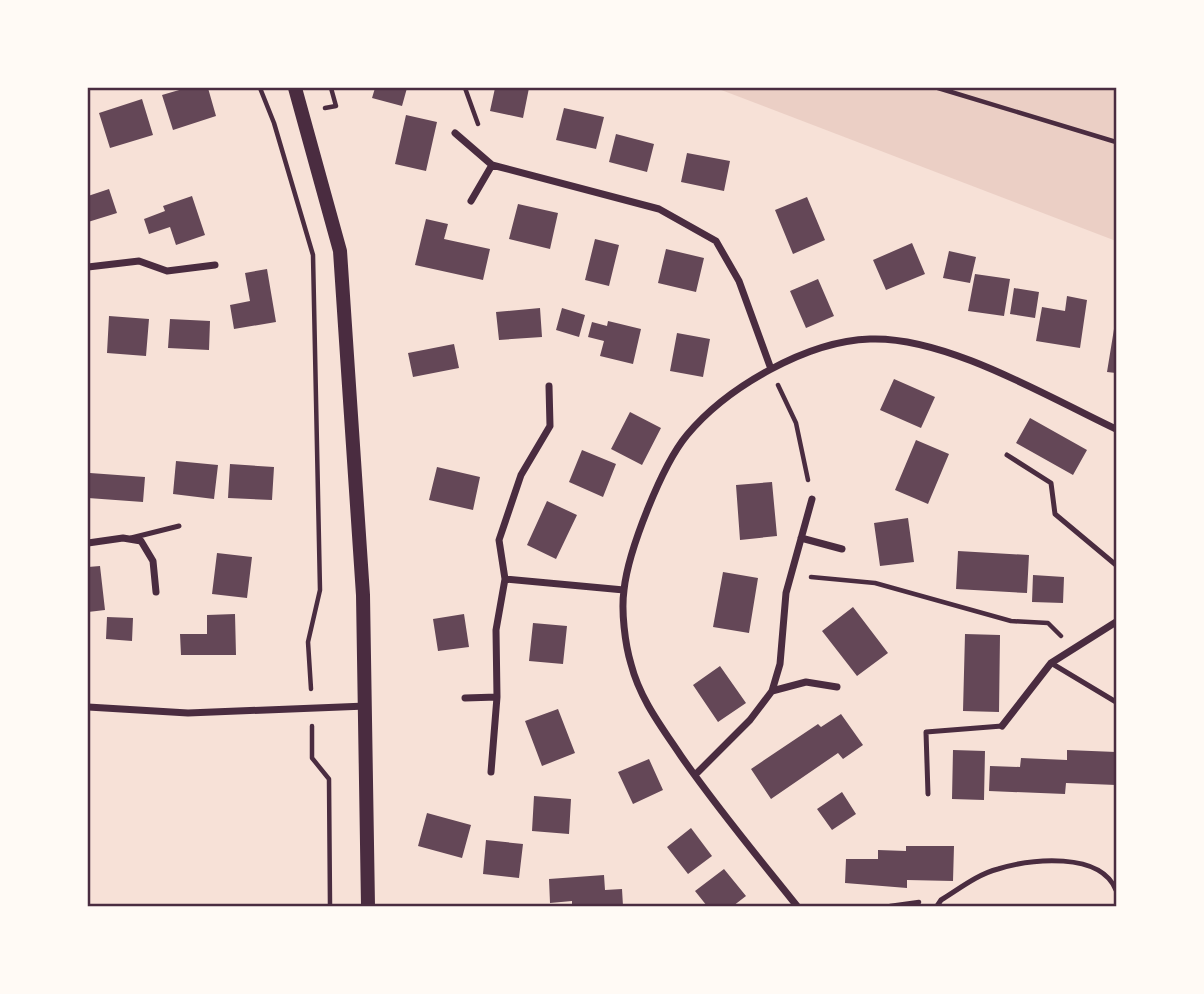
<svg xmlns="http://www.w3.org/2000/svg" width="1204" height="994" font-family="'Varela Round',sans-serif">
  <rect width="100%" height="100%" fill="#f7e1d7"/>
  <path fill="#ebcfc5" d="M716 88H1116V241Z"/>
  <path fill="#644757" d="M186 88H208L216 116 173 130 162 95Z
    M375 88H407L402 106 372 98Z
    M495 88H529L523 118 490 111Z
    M142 99 153 135 110 148 99 113Z
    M564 108 604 117 596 149 556 140Z
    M406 115 437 122 426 171 395 164Z
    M616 134 654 144 647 172 609 162Z
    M687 153 730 161 724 191 681 182Z
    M109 189 117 213 88 222V196Z
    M192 196 205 235 176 245 170 227 149 234 144 219 165 211 163 206Z
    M807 197 825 240 793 254 775 210Z
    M518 204 558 213 550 249 509 239Z
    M426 219 448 224 444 239 490 249 483 280 415 265Z
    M595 239 619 245 609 286 585 280Z
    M912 243 925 274 886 290 873 260Z
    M666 249 704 258 696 292 658 283Z
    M949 251 976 257 970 283 943 278Z
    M267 269 276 322 234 329 230 305 250 301 245 273Z
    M975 274 1010 279 1004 316 968 311Z
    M818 279 834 316 806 328 790 291Z
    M1014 288 1039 292 1035 318 1010 314Z
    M1067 296 1087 300 1080 348 1036 341 1042 307 1065 311Z
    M540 308 542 337 499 340 496 312Z
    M562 308 585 315 579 337 556 330Z
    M109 316 149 319 146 356 107 353Z
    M170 319 210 321 209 350 168 348Z
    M608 321 641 329 633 364 600 356 604 341 588 337 592 322 607 326Z
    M1114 329 1116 330V373L1107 372Z
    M677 333 710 339 703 377 670 371Z
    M454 344 459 368 413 377 408 353Z
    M894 379 935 397 921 428 880 410Z
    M630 412 661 428 642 465 611 449Z
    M1030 418 1087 450 1073 475 1016 443Z
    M916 440 949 454 928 504 895 490Z
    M582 450 616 464 603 497 569 482Z
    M176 461 218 465 214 499 173 494Z
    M230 464 274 467 272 500 228 498Z
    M437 467 480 477 473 510 429 500Z
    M90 473 145 477 143 502 88 498Z
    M772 482 777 536 740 540 736 485Z
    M547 501 577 515 556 559 527 545Z
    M908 518 914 562 880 566 874 523Z
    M958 551 1029 555 1027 593 956 589Z
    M217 553 252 557 247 598 212 594Z
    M100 566 105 610 88 612V567Z
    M723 572 758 578 749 633 713 627Z
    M1033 575 1064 577 1063 603 1032 602Z
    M853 607 888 653 857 676 822 631Z
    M235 614 236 655H181L180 634H207V615Z
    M464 614 469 647 438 651 433 619Z
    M107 617 133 618 132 641 106 639Z
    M533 623 567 626 563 664 529 661Z
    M965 634 1000 635 999 712 963 711Z
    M720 666 746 703 718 722 693 685Z
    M558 709 575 753 542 766 525 721Z
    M841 714 863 745 843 759 838 753 771 799 751 769 818 724 821 727Z
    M953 750 985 751 984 800 952 799Z
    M1067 750 1116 752V785L1066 783 1065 794 989 791 990 766 1020 767 1021 758 1067 760Z
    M649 759 663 790 633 804 618 772Z
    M842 792 856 814 832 830 817 809Z
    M534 796 571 799 569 834 532 831Z
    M427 813 471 825 462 858 418 846Z
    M691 828 712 856 688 874 667 847Z
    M486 840 523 844 519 878 483 874Z
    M906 846H954L953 881 907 880V888L845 883 846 859H878V850L906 851Z
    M724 869 746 896 733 906H707L695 891Z
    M604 875 605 890 622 889 623 906H572V901L550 903 549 879Z"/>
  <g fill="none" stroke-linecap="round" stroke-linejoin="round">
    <path stroke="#4a2c40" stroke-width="4.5" d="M260 88 274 123 313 255 320 590 308 642 311 689
      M465 88 478 124
      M938 88 1116 142
      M325 108 336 106 331 88
      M778 385 796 423 808 480
      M811 577 875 583 1011 621 1048 623 1061 636
      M312 726V758L329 779 330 906
      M890 906 919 902"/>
    <path stroke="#4a2c40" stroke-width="5" d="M1007 455 1051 483 1055 514 1116 565
      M131 538 179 526
      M1051 663 1116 702
      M928 794 926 732 1002 726
      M937 906 941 900C959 889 978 874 998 869 1031 859 1100 851 1116 890"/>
    <path stroke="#4a2c40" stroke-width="7" d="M455 133 492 165 659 209 716 241 739 281 771 369
      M471 201 492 165
      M88 267 139 261 167 271 215 265
      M801 538 842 549
      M88 543 123 538 141 541 153 561 156 592
      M505 579 624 590
      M772 691 806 682 837 687
      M465 698 497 697
      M88 707 188 713 366 706
      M1002 726 1051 663 1116 622
      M491 772 497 697 496 630 505 579 499 540 521 475 550 426 549 386
      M695 775 750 720 772 691 780 664 786 593 812 499
      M797 906C758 857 717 808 681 756 661 726 640 699 631 664 625 644 621 611 624 590 628 551 662 465 687 435 727 387 807 341 870 339 946 336 1048 397 1116 429"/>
    <path stroke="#4a2c40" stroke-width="14" d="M295 88 340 251 363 595 368 906"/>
  </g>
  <rect width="1204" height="994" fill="none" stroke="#fffaf5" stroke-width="178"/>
  <rect x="89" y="89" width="1026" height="816" fill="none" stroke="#4a2c40" stroke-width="2.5"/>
</svg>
